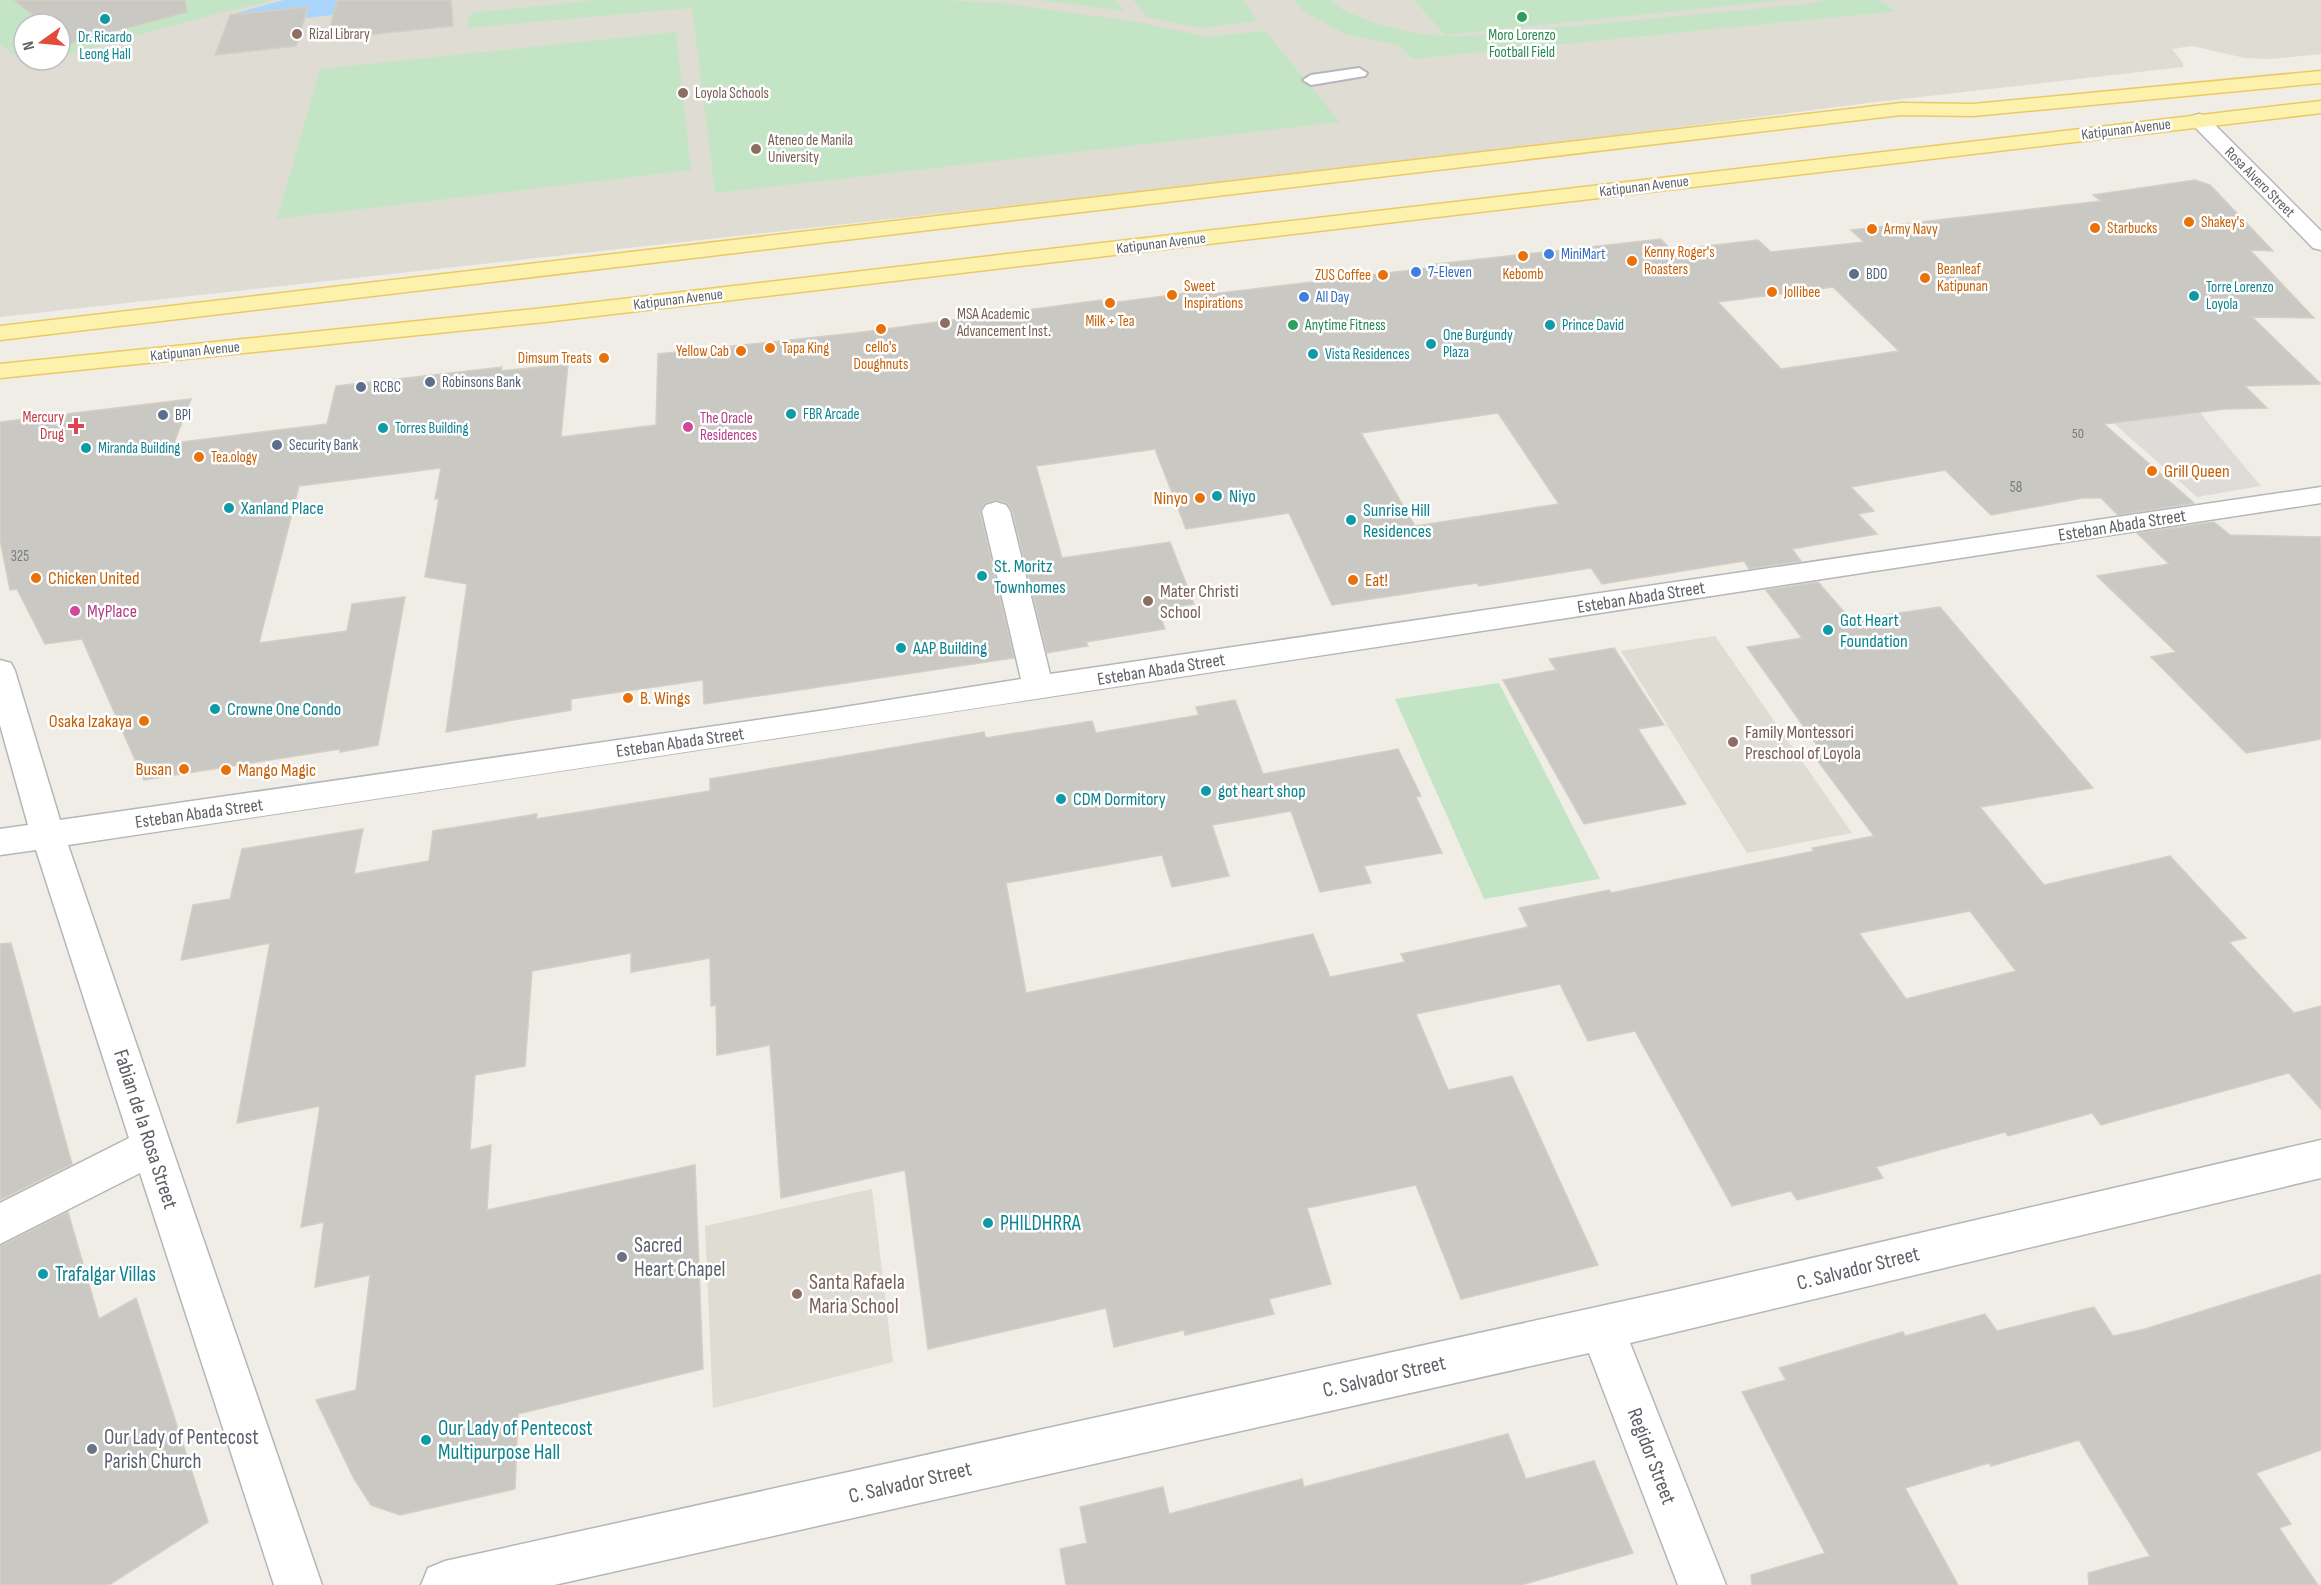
<svg xmlns="http://www.w3.org/2000/svg" width="2321" height="1585" font-family="'Sofia Sans Condensed',sans-serif">
  <rect width="100%" height="100%" fill="#efede6"/>
  <path fill="#dedcd8" d="M2132 328 2214 430 2261 486 2197 497 2024 344Z"/>
  <path fill="#dfdcd4" fill-rule="evenodd" d="M0 0H2321V54L2270 59 2245 58 2192 46 2172 49 2183 63V67L1876 102 1374 166 0 317ZM24 24H60V60H24Z
    M1715 636 1852 833 1747 853 1621 651Z
    M872 1189 893 1362 713 1408 705 1226Z"/>
  <path fill="#c4e5c5" d="M0 0H275L215 14 60 57V24H24V60H50L28 66 0 44Z
    M596 0H943L999 3 1133 21 1207 37 1265 31 1340 122 715 193 692 8 466 28 471 13Z
    M1038 0H1115L1125 11Z
    M1133 0H1243L1257 21 1201 28 1147 17Z
    M1295 0H1331L1343 10 1380 25 1421 34 1459 37 1807 4 1825 0H1879L1897 11 1412 59 1399 45 1345 34 1303 11Z
    M1414 0H1785L1445 35Z
    M676 32 691 170 277 219 320 69Z
    M1499 683 1600 879 1484 899 1395 699Z"/>
  <path fill="#aad5fb" d="M284 0H337L333 15 304 18 306 7 230 15Z"/>
  <path fill="#cac8c3" stroke="#d4cfc4" stroke-width="1.5" fill-rule="evenodd" d="M14 0H185L187 12 69 44 60 37V24H44Z
    M337 0H451L453 26 327 39Z
    M308 7 296 46 215 55 230 15Z
    M2195 180 2210 185 2273 251 2250 250 2314 318 2252 317 2321 384 2245 386 2267 408 2225 409 2104 424 2194 503 2118 515 2101 498H2083L1991 515 1945 470 1851 487 1874 511 1858 514 1877 534 1792 549 1801 561 1749 569 1744 561 1602 584 1591 568 1479 586 1477 583 1332 605 1289 513 1186 529 1155 449 1036 466 1062 558 1170 542 1194 604 1158 610 1165 629 1086 642 1088 646 1047 653 1012 510 1007 503 995 500 984 504 980 512 1014 658 704 704 703 680 571 699V710L446 732 467 584 425 577 439 498 435 499 441 468 299 486 259 643 347 631 352 604 405 597 378 745 340 752V749L144 780 82 639 45 644 17 589 10 590 0 540V422L191 399 174 443 327 424 336 386 502 367 501 371 568 364 561 437 656 425 658 354 855 333 1101 300 1103 304 1210 290 1212 294 1437 267 1435 264 1661 239 1671 250 1758 240 1771 252 1864 242 1851 230 2101 201 2093 195ZM1833 287 1899 351 1781 369 1718 302ZM1498 413 1559 504 1415 526 1361 433Z
    M2214 522 2230 535 2321 537V739L2246 753 2151 657 2176 652 2097 576 2169 564 2137 533Z
    M1818 582 1851 620 1940 607 2093 788 1980 807 2044 885 2170 856 2246 938 2229 942 2294 1013 2321 1006V1109L2289 1073 2101 1125 2092 1113 2008 1136 2005 1132 1876 1167 1883 1178 1797 1200 1791 1191 1732 1206 1635 1031 1588 1041 1560 984 1416 1014 1448 1090 1512 1076 1598 1265 1461 1299 1416 1185 1307 1208 1331 1284 1269 1299 1274 1314 1185 1335 1184 1330 1114 1347 1106 1308 928 1349 905 1170 781 1198 770 1045 717 1055 716 1005 711 1006 710 958 631 972V953L532 971 525 1066 475 1075 470 1150 491 1145 487 1210 695 1165 703 1369 518 1414 515 1489 400 1515 371 1505 354 1479 316 1400 356 1390 370 1275 315 1287 324 1222 301 1227 320 1106 237 1123 270 943 181 960 193 905 230 899 242 849 363 829 354 874 429 861 433 831 537 814 536 819 710 791V779L984 732 986 738 1092 721 1096 733 1199 715 1196 707 1235 700 1263 774 1398 749 1421 796 1416 797 1442 853 1364 866 1371 883 1320 892 1291 811 1212 825 1229 876 1172 887 1162 855 1006 883 1026 993 1313 934 1330 977 1405 962 1401 954 1528 927 1519 908 1609 890 1611 893 1814 851 1812 848 1874 836 1814 756 1824 755 1747 647 1802 638 1766 590ZM1970 911 2016 971 1906 999 1859 933Z
    M1614 648 1664 725 1638 729 1686 804 1584 824 1503 680 1556 670 1549 659Z
    M11 943 72 1164 0 1200V944Z
    M68 1212 99 1319 136 1298 208 1522 109 1585H0V1246Z
    M2321 1274V1450L2256 1473 2291 1524 2279 1528 2318 1585H2089L2088 1573 2150 1556 2079 1440 1991 1466 1989 1463 1905 1488 1958 1585H1752L1751 1575 1825 1553 1742 1392 1786 1380 1779 1368 1903 1332 1905 1336 1985 1314 1997 1331 2094 1307 2113 1336 2145 1329Z
    M1508 1434 1526 1479 1594 1461 1633 1553 1521 1585H1066L1060 1549 1087 1543 1080 1507 1163 1487 1169 1514 1302 1479 1304 1487Z"/>
  <g fill="none" stroke-linecap="round" stroke-linejoin="round">
    <g stroke="#b3b6ba" stroke-width="4">
      <path id="pedestrian" d="M1359 68 1367 73 1365 76 1311 85 1303 80 1311 75Z"/>
    </g>
    <g stroke="#b3b6ba" stroke-width="3">
      <path id="minor" d="M2199 114 2206 116 2321 231V250L2313 248 2192 124 2189 120 2192 116Z
        M2321 487V503C1570 617 820 733 68 845L322 1585H274L140 1173 0 1244V1203L129 1138 36 850 0 855V829L28 825 0 725V660L11 663 15 671 60 820 819 711 1021 679 982 511 986 505 996 502 1006 505 1010 511 1050 674Z
        M2321 1140V1178L1630 1343 1726 1585H1678L1589 1353 554 1585H421L428 1568 445 1561 1674 1290Z"/>
    </g>
    <g stroke="#ecca62" stroke-width="3">
      <path id="primary" d="M2321 71V83L1973 116 1901 115 0 340V326L1901 103 1973 104Z
        M2321 101V113L545 322 0 378V364L545 308Z"/>
    </g>
    <use href="#pedestrian" fill="#fff" fill-rule="evenodd"/>
    <use href="#minor" fill="#fff" fill-rule="evenodd"/>
    <use href="#primary" fill="#fcf2ae" fill-rule="evenodd"/>
  </g>
  <g fill="#2e9e5b" stroke="#fff" stroke-width="2">
    <circle cx="1522" cy="17" r="6"/>
    <circle cx="1293" cy="325" r="6"/>
  </g>
  <g fill="#0f9aa8" stroke="#fff" stroke-width="2">
    <circle cx="105" cy="19" r="6"/>
    <circle cx="2194" cy="296" r="6"/>
    <circle cx="1550" cy="325" r="6"/>
    <circle cx="1431" cy="344" r="6"/>
    <circle cx="1313" cy="354" r="6"/>
    <circle cx="791" cy="414" r="6"/>
    <circle cx="383" cy="428" r="6"/>
    <circle cx="86" cy="448" r="6"/>
    <circle cx="1217" cy="496" r="6"/>
    <circle cx="229" cy="508" r="6"/>
    <circle cx="1351" cy="520" r="6"/>
    <circle cx="982" cy="576" r="6"/>
    <circle cx="1828" cy="630" r="6"/>
    <circle cx="901" cy="648" r="6"/>
    <circle cx="215" cy="709" r="6"/>
    <circle cx="1206" cy="791" r="6"/>
    <circle cx="1061" cy="799" r="6"/>
    <circle cx="988" cy="1223" r="6"/>
    <circle cx="43" cy="1274" r="6"/>
    <circle cx="426" cy="1440" r="6"/>
  </g>
  <g fill="#8d6e63" stroke="#fff" stroke-width="2">
    <circle cx="297" cy="34" r="6"/>
    <circle cx="683" cy="93" r="6"/>
    <circle cx="756" cy="149" r="6"/>
    <circle cx="945" cy="323" r="6"/>
    <circle cx="1148" cy="601" r="6"/>
    <circle cx="1733" cy="742" r="6"/>
    <circle cx="797" cy="1294" r="6"/>
  </g>
  <g fill="#e8710a" stroke="#fff" stroke-width="2">
    <circle cx="2189" cy="222" r="6"/>
    <circle cx="2095" cy="228" r="6"/>
    <circle cx="1872" cy="229" r="6"/>
    <circle cx="1523" cy="256" r="6"/>
    <circle cx="1632" cy="261" r="6"/>
    <circle cx="1383" cy="275" r="6"/>
    <circle cx="1925" cy="278" r="6"/>
    <circle cx="1772" cy="292" r="6"/>
    <circle cx="1172" cy="295" r="6"/>
    <circle cx="1110" cy="303" r="6"/>
    <circle cx="881" cy="329" r="6"/>
    <circle cx="770" cy="348" r="6"/>
    <circle cx="741" cy="351" r="6"/>
    <circle cx="604" cy="358" r="6"/>
    <circle cx="199" cy="457" r="6"/>
    <circle cx="2152" cy="471" r="6"/>
    <circle cx="1200" cy="498" r="6"/>
    <circle cx="36" cy="578" r="6"/>
    <circle cx="1353" cy="580" r="6"/>
    <circle cx="628" cy="698" r="6"/>
    <circle cx="144" cy="721" r="6"/>
    <circle cx="184" cy="769" r="6"/>
    <circle cx="226" cy="770" r="6"/>
  </g>
  <g fill="#3f7fe0" stroke="#fff" stroke-width="2">
    <circle cx="1549" cy="254" r="6"/>
    <circle cx="1416" cy="272" r="6"/>
    <circle cx="1304" cy="297" r="6"/>
  </g>
  <g fill="#5c6f8a" stroke="#fff" stroke-width="2">
    <circle cx="1854" cy="274" r="6"/>
    <circle cx="430" cy="382" r="6"/>
    <circle cx="361" cy="387" r="6"/>
    <circle cx="163" cy="415" r="6"/>
    <circle cx="277" cy="445" r="6"/>
  </g>
  <path fill="#e0444e" stroke="#fff" stroke-width="2" d="M73 417h6v6h6v6h-6v6h-6v-6h-6v-6h6z"/>
  <g fill="#d1479c" stroke="#fff" stroke-width="2">
    <circle cx="688" cy="427" r="6"/>
    <circle cx="75" cy="611" r="6"/>
  </g>
  <g fill="#6b7280" stroke="#fff" stroke-width="2">
    <circle cx="622" cy="1257" r="6"/>
    <circle cx="92" cy="1449" r="6"/>
  </g>
  <g text-anchor="middle" stroke-width="5" stroke-linejoin="round" paint-order="stroke">
    <g font-size="14" fill="#787b7d">
      <text x="2078" y="438">50</text>
    </g>
    <g font-size="15" fill="#785e54" stroke="#fff" text-anchor="start">
      <text x="309" y="39">Rizal Library</text>
      <text x="695" y="98">Loyola Schools</text>
      <text x="768" y="145">Ateneo de Manila<tspan x="768" dy="17">University</tspan></text>
      <text x="957" y="319">MSA Academic<tspan x="957" dy="17">Advancement Inst.</tspan></text>
    </g>
    <g font-size="15" fill="#27864d" stroke="#fff">
      <text x="1522" y="40">Moro Lorenzo<tspan x="1522" dy="17">Football Field</tspan></text>
      <text x="1305" y="330" text-anchor="start">Anytime Fitness</text>
    </g>
    <g font-size="15" fill="#0d838f" stroke="#fff" text-anchor="start">
      <text x="105" y="42" text-anchor="middle">Dr. Ricardo<tspan x="105" dy="17">Leong Hall</tspan></text>
      <text x="2206" y="292">Torre Lorenzo<tspan x="2206" dy="17">Loyola</tspan></text>
      <text x="1562" y="330">Prince David</text>
      <text x="1443" y="340">One Burgundy<tspan x="1443" dy="17">Plaza</tspan></text>
      <text x="1325" y="359">Vista Residences</text>
      <text x="803" y="419">FBR Arcade</text>
      <text x="395" y="433">Torres Building</text>
      <text x="98" y="453">Miranda Building</text>
    </g>
    <g font-size="15" fill="#5d6166" stroke="#fff">
      <text transform="translate(2126 129) rotate(-7)" y="5">Katipunan Avenue</text>
      <text transform="translate(2260 182) rotate(45)" y="5">Rosa Alvero Street</text>
      <text transform="translate(1644 186) rotate(-7)" y="5">Katipunan Avenue</text>
      <text transform="translate(1161 243) rotate(-7)" y="5">Katipunan Avenue</text>
      <text transform="translate(678 299) rotate(-7)" y="5">Katipunan Avenue</text>
      <text transform="translate(195 351) rotate(-6)" y="5">Katipunan Avenue</text>
    </g>
    <g font-size="15" fill="#c56008" stroke="#fff" text-anchor="start">
      <text x="2201" y="227">Shakey's</text>
      <text x="2107" y="233">Starbucks</text>
      <text x="1884" y="234">Army Navy</text>
      <text x="1644" y="257">Kenny Roger's<tspan x="1644" dy="17">Roasters</tspan></text>
      <text x="1937" y="274">Beanleaf<tspan x="1937" dy="17">Katipunan</tspan></text>
      <text x="1523" y="279" text-anchor="middle">Kebomb</text>
      <text x="1371" y="280" text-anchor="end">ZUS Coffee</text>
      <text x="1184" y="291">Sweet<tspan x="1184" dy="17">Inspirations</tspan></text>
      <text x="1784" y="297">Jollibee</text>
      <text x="1110" y="326" text-anchor="middle">Milk + Tea</text>
      <text x="881" y="352" text-anchor="middle">cello's<tspan x="881" dy="17">Doughnuts</tspan></text>
      <text x="782" y="353">Tapa King</text>
      <text x="729" y="356" text-anchor="end">Yellow Cab</text>
      <text x="592" y="363" text-anchor="end">Dimsum Treats</text>
      <text x="211" y="462">Tea.ology</text>
    </g>
    <g font-size="15" fill="#366cbe" stroke="#fff" text-anchor="start">
      <text x="1561" y="259">MiniMart</text>
      <text x="1428" y="277">7-Eleven</text>
      <text x="1316" y="302">All Day</text>
    </g>
    <g font-size="15" fill="#4e5e75" stroke="#fff" text-anchor="start">
      <text x="1866" y="279">BDO</text>
      <text x="442" y="387">Robinsons Bank</text>
      <text x="373" y="392">RCBC</text>
      <text x="175" y="420">BPI</text>
      <text x="289" y="450">Security Bank</text>
    </g>
    <g font-size="15" fill="#be3a42" stroke="#fff" text-anchor="end">
      <text x="64" y="422">Mercury<tspan x="64" dy="17">Drug</tspan></text>
    </g>
    <g font-size="15" fill="#b23c85" stroke="#fff" text-anchor="start">
      <text x="700" y="423">The Oracle<tspan x="700" dy="17">Residences</tspan></text>
    </g>
    <g font-size="15" fill="#787b7d">
      <text x="2016" y="492">58</text>
      <text x="20" y="561">325</text>
    </g>
    <g font-size="18" fill="#c56008" stroke="#fff" text-anchor="start">
      <text x="2164" y="477">Grill Queen</text>
      <text x="1188" y="504" text-anchor="end">Ninyo</text>
      <text x="48" y="584">Chicken United</text>
      <text x="1365" y="586">Eat!</text>
      <text x="640" y="704">B. Wings</text>
      <text x="132" y="727" text-anchor="end">Osaka Izakaya</text>
      <text x="172" y="775" text-anchor="end">Busan</text>
      <text x="238" y="776">Mango Magic</text>
    </g>
    <g font-size="18" fill="#0d838f" stroke="#fff" text-anchor="start">
      <text x="1229" y="502">Niyo</text>
      <text x="241" y="514">Xanland Place</text>
      <text x="1363" y="516">Sunrise Hill<tspan x="1363" dy="21">Residences</tspan></text>
      <text x="994" y="572">St. Moritz<tspan x="994" dy="21">Townhomes</tspan></text>
      <text x="1840" y="626">Got Heart<tspan x="1840" dy="21">Foundation</tspan></text>
      <text x="913" y="654">AAP Building</text>
      <text x="227" y="715">Crowne One Condo</text>
      <text x="1218" y="797">got heart shop</text>
      <text x="1073" y="805">CDM Dormitory</text>
    </g>
    <g font-size="18" fill="#5d6166" stroke="#fff">
      <text transform="translate(2122 525) rotate(-9)" y="6">Esteban Abada Street</text>
      <text transform="translate(1641 597) rotate(-9)" y="6">Esteban Abada Street</text>
      <text transform="translate(1161 669) rotate(-9)" y="6">Esteban Abada Street</text>
      <text transform="translate(680 742) rotate(-8)" y="6">Esteban Abada Street</text>
      <text transform="translate(199 813) rotate(-8)" y="6">Esteban Abada Street</text>
    </g>
    <g font-size="18" fill="#785e54" stroke="#fff" text-anchor="start">
      <text x="1160" y="597">Mater Christi<tspan x="1160" dy="21">School</tspan></text>
      <text x="1745" y="738">Family Montessori<tspan x="1745" dy="21">Preschool of Loyola</tspan></text>
    </g>
    <g font-size="18" fill="#b23c85" stroke="#fff" text-anchor="start">
      <text x="87" y="617">MyPlace</text>
    </g>
    <g font-size="21" fill="#5d6166" stroke="#fff">
      <text transform="translate(146 1129) rotate(72)" y="7">Fabian de la Rosa Street</text>
      <text transform="translate(1858 1268) rotate(-14)" y="7">C. Salvador Street</text>
      <text transform="translate(1384 1376) rotate(-13)" y="7">C. Salvador Street</text>
      <text transform="translate(1652 1456) rotate(69)" y="7">Regidor Street</text>
      <text transform="translate(910 1482) rotate(-13)" y="7">C. Salvador Street</text>
    </g>
    <g font-size="21" fill="#0d838f" stroke="#fff" text-anchor="start">
      <text x="1000" y="1230">PHILDHRRA</text>
      <text x="55" y="1281">Trafalgar Villas</text>
      <text x="438" y="1435">Our Lady of Pentecost<tspan x="438" dy="24">Multipurpose Hall</tspan></text>
    </g>
    <g font-size="21" fill="#5b616d" stroke="#fff" text-anchor="start">
      <text x="634" y="1252">Sacred<tspan x="634" dy="24">Heart Chapel</tspan></text>
      <text x="104" y="1444">Our Lady of Pentecost<tspan x="104" dy="24">Parish Church</tspan></text>
    </g>
    <g font-size="21" fill="#785e54" stroke="#fff" text-anchor="start">
      <text x="809" y="1289">Santa Rafaela<tspan x="809" dy="24">Maria School</tspan></text>
    </g>
  </g>
  <g transform="translate(42 42) rotate(255)"><circle r="28" fill="#ffffff" stroke="#bec0c2" stroke-width="1.5"/>
  <path d="M0-4.5L10 22L0 15L-10 22Z" fill="#e24c39"/>
  <text y="-9" font-size="16" font-weight="bold" text-anchor="middle" fill="#5d6166">N</text>
  </g>
</svg>
